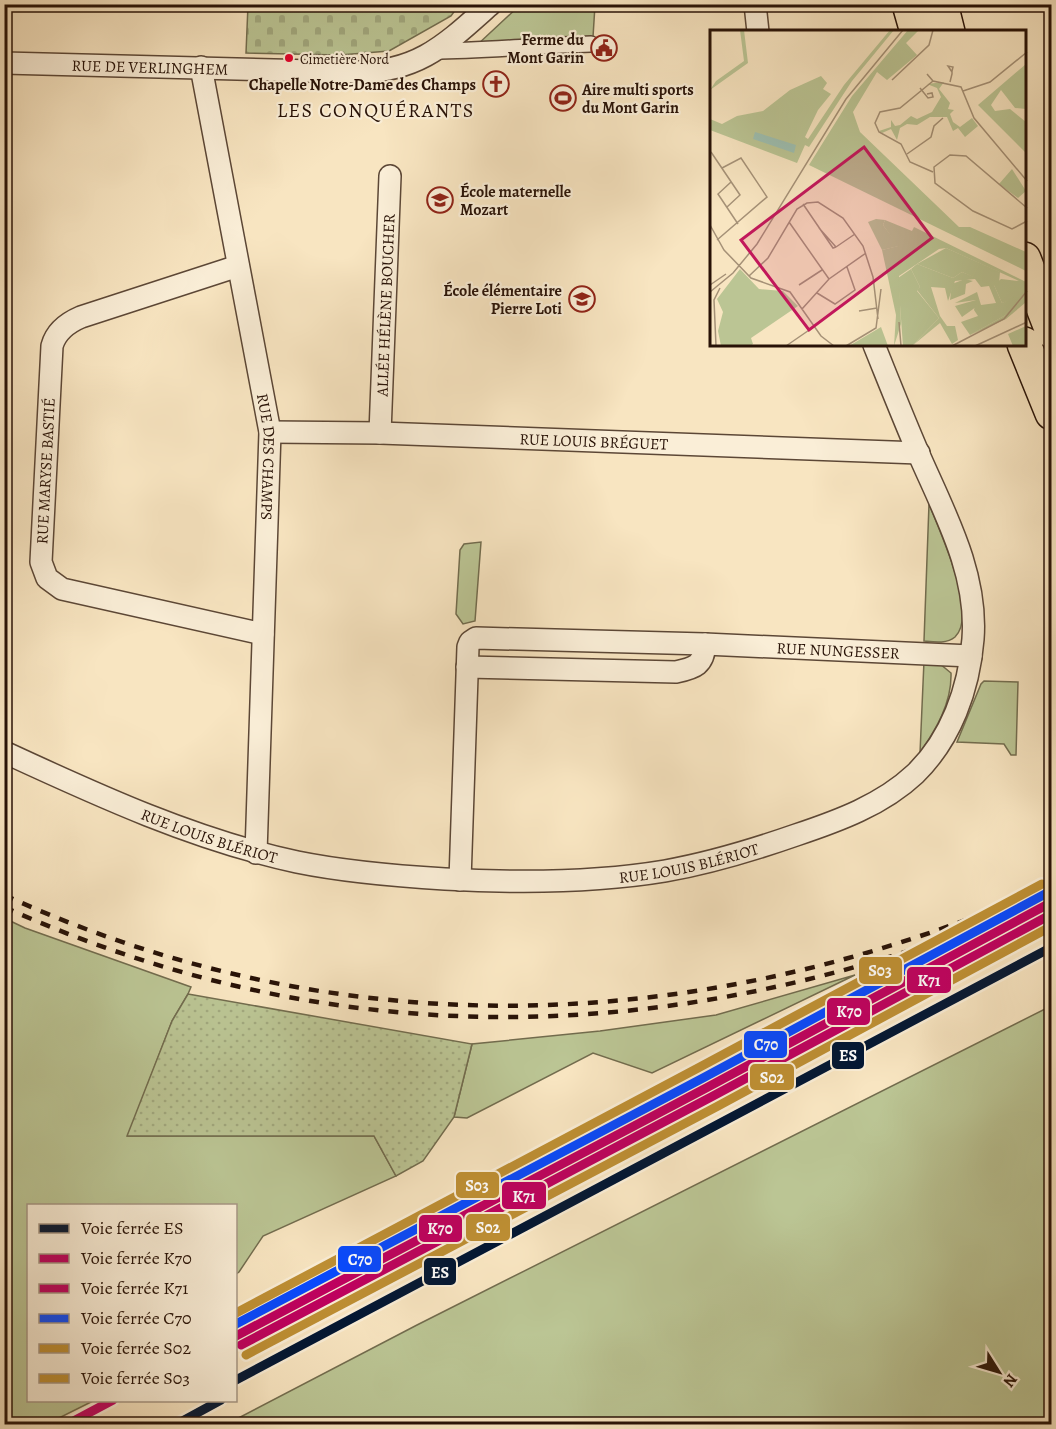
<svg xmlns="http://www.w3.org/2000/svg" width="1056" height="1429" font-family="Alegreya,serif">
  <defs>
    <pattern id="cemetery-stones" width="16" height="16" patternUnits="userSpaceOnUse" patternTransform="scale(1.5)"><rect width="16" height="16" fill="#bbc594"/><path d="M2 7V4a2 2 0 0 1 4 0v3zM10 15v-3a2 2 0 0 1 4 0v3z" fill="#a1a87e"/></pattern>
    <pattern id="park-dots" width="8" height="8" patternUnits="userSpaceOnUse" patternTransform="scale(1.5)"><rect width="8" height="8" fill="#bbc594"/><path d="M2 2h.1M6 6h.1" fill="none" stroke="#a1a87e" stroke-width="1.8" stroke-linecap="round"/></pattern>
  </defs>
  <rect width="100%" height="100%" fill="#f8e5c1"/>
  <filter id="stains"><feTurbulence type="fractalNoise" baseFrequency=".00333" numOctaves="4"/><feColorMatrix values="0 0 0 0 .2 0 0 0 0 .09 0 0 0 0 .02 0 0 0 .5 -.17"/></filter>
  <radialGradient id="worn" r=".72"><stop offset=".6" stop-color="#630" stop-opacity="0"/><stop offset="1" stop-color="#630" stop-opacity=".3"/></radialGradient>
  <path fill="#bbc594" stroke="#726c4e" stroke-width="1.5" d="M520 5H595L593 37 477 45Z
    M929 504C939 530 979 614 955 637 947 644 934 642 924 641Z
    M481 542 475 621 463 624 456 614 460 550 464 544Z
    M924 661 940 664 951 673C952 703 936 729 920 753Z
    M984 681 1018 682 1016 755H1011L1004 744 957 742 981 684Z
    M4 918 25 928 191 987 188 994 172 1021 128 1136H374L396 1176 263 1236 239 1272 236 1274V1206H28V1400L93 1401 47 1424H5Z
    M855 975 652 1073 593 1053 467 1118 454 1117 472 1044 600 1031 716 1015Z
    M1051 1006V1424H227L417 1325Z"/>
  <path fill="url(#cemetery-stones)" stroke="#726c4e" stroke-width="1.5" d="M248 5V4L459 5 451 16 389 51 340 55 246 53Z"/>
  <path fill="url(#park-dots)" stroke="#726c4e" stroke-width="1.5" d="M849 5V6H768V5Z
    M188 994 472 1044 454 1117 423 1161 396 1176 374 1136H127L172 1021Z"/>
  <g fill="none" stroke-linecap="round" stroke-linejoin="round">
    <g stroke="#5c4736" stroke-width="18">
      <path id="pedestrian" d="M434 51C487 51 539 45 591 44"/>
    </g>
    <g stroke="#5c4736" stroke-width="24">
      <g id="minor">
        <path d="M755 4 758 32"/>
        <path id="s1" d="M4 63 354 72C418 73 446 44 491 4"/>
        <path id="s2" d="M201 67 270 432 256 853"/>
        <path d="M238 266 81 317C67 323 56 331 52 346L41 562 47 578 62 589 263 634"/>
        <path id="s3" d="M270 432 380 433 919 453"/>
        <path id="s4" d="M380 433 390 176"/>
        <path d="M467 667 676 672C695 668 704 665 705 644"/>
        <path id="s5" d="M4 752C99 796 195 840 297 862 346 872 395 876 445 879 518 883 593 883 665 871 710 863 753 850 796 835 838 821 882 805 915 774 951 739 969 689 973 639 978 574 945 514 920 457 904 420 889 382 874 345"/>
        <path id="s6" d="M460 880 468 647 470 642 476 638 705 644 971 656"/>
      </g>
    </g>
    <g stroke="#281207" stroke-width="36">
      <path id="trunk" d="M909 4 917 32
        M941 4 948 32
        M1024 259 1052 331
        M1024 344 1052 413"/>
    </g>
    <use href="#pedestrian" stroke="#faeed7" stroke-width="15"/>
    <use href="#minor" stroke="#faeed7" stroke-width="21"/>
    <use href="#trunk" stroke="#f8e5c1" stroke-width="33"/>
    <path stroke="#281207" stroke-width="4.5" stroke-dasharray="10 10" stroke-linecap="butt" d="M4 895C348 1052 709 1036 1052 885
      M4 907C353 1064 704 1046 1052 897"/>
    <g stroke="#faeed7" stroke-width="14">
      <path id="rail-1" d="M236 1380 1052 947
        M177 1424 221 1400"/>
    </g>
    <g stroke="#faeed7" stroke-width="14">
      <path id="rail-2" d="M236 1336 708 1087 1052 902
        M68 1424 113 1400"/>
    </g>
    <g stroke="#faeed7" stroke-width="14">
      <path id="rail-3" d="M241 1345 713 1096 1052 914"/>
    </g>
    <g stroke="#faeed7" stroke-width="14">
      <path id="rail-4" d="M236 1324 703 1078 1047 893"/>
    </g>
    <g stroke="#faeed7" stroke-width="14">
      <path id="rail-5" d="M246 1355 718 1106 1052 926"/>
    </g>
    <g stroke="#faeed7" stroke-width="14">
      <path id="rail-6" d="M236 1313 698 1068 1042 884"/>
    </g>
    <use href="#rail-1" stroke="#011633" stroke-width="9"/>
    <use href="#rail-2" stroke="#bf005f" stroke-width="9"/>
    <use href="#rail-3" stroke="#bf005f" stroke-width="9"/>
    <use href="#rail-4" stroke="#0749ff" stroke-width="9"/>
    <use href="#rail-5" stroke="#be8f33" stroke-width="9"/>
    <use href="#rail-6" stroke="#be8f33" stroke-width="9"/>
  </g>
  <defs>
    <g id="civic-ring" transform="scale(1.35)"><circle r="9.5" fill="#faeed7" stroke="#8f2418" stroke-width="1.5"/><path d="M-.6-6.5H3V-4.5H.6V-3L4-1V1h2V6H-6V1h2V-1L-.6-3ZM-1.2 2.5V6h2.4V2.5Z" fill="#8f2418"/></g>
    <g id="church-ring" transform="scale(1.35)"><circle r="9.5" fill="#faeed7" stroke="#8f2418" stroke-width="1.5"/><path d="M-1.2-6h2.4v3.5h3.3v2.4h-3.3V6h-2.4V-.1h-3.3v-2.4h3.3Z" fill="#8f2418"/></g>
    <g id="stadium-ring" transform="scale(1.35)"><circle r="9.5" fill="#faeed7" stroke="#8f2418" stroke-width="1.5"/><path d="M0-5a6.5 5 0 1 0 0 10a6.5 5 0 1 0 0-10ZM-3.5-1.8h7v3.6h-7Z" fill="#8f2418"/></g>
    <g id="school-ring" transform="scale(1.35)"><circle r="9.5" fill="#faeed7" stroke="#8f2418" stroke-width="1.5"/><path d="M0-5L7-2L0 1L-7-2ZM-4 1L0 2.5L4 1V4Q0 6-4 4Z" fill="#8f2418"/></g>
  </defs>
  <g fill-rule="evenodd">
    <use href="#civic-ring" x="604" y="48"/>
    <use href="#church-ring" x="496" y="84"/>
    <use href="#stadium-ring" x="563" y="98"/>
    <use href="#school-ring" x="440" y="200"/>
    <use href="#school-ring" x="582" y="299"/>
  </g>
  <circle fill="#e4002b" stroke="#faeed7" stroke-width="2" cx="289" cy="58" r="5"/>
  <g text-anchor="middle" stroke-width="4.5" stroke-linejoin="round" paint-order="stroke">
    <g font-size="14" fill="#281207" stroke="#faeed7" text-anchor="start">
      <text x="300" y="64">Cimetière Nord</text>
    </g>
    <g font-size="16" font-weight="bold" fill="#281207" stroke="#faeed7" text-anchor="end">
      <text x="584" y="45">Ferme du<tspan x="584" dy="18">Mont Garin</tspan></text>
      <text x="476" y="90">Chapelle Notre-Dame des Champs</text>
      <text x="582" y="95" text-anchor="start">Aire multi sports<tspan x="582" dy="18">du Mont Garin</tspan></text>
      <text x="460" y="197" text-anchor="start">École maternelle<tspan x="460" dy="18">Mozart</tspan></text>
      <text x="562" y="296">École élémentaire<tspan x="562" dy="18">Pierre Loti</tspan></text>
    </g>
    <g font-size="16" fill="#281207" stroke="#faeed7">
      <text dy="6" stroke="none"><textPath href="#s1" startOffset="146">RUE DE VERLINGHEM</textPath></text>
      <text dy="6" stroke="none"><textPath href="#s4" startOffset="128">ALLÉE HÉLÈNE BOUCHER</textPath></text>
      <text dy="6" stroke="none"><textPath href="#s3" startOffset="324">RUE LOUIS BRÉGUET</textPath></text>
      <text dy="6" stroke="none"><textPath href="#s2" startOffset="396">RUE DES CHAMPS</textPath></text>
      <text transform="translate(45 471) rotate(-87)" y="6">RUE MARYSE BASTIÉ</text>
      <text dy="6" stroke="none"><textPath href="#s6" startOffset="608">RUE NUNGESSER</textPath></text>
      <text dy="6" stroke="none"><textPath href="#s5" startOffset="222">RUE LOUIS BLÉRIOT</textPath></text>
      <text dy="6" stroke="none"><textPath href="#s5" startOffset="708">RUE LOUIS BLÉRIOT</textPath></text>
    </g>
    <g font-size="20" letter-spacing="1.5" fill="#281207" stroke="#faeed7">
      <text x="376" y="117">LES CONQUÉRANTS</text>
    </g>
  </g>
  <g transform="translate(710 30)">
    <rect width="316" height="316" fill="#f8e5c1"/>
    <path d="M30 0H34L38 33 0 60 6 51 34 31ZM180 0H184L142 51 99 117 95 115 87 133 0 100V89L12 94 27 86 53 81 80 60 111 46 117 53 113 59 121 64 108 80 95 107 98 109 134 55ZM198 0H209L196 13 207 25 177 50 167 42 143 82 150 102 249 197H260L316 222V241L99 135 142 66ZM175 190 202 201 204 197 316 252 315 273 296 289 260 305 294 286 308 267 292 273 284 255 291 249 309 251 236 218 229 219 189 246 191 294 184 316 186 285 172 220 188 216 173 195ZM255 249 263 251 256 254 255 264 240 270 242 254ZM266 270V277L252 287 245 276Z" fill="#bbc594"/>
    <path d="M316 34V79L305 78 291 60 281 75 285 81 300 79 316 92V123L268 75ZM207 234 243 248 252 242 284 255 292 273 315 261 294 286 260 305 251 292 268 286 264 280 266 270 245 273 267 262 271 275 286 273 279 256 271 257 265 249 245 251 238 271 235 258 221 257 230 286 237 296H245L248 310 242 314 230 293 202 316 229 288 207 260 210 257 201 239Z" fill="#bbc594"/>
    <path d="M236 218 290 242 289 254 283 256 252 242 243 248 207 234ZM30 239 49 259 73 261 88 276 41 308 43 314 40 316H11L8 301 13 282 7 269Z" fill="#bbc594"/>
    <path d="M234 52 229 59 240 73 238 79 244 80 240 84 243 92 250 97 262 88 268 96 255 107 248 98 243 101 237 87H220L207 95 197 94 190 98 187 110 181 99 172 103 169 101 181 97V90L185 96 190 95 201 86 207 89 222 82 231 67 227 58 217 54ZM302 139 316 161 308 168 289 154ZM166 189 175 190 173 195 189 216 172 220 158 192ZM201 239 210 257 207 261 229 288 202 316H193L188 248ZM316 296V316H303L298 304ZM171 297 178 316H139Z" fill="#bbc594"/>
    <path d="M45 102 86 115 84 123 43 109Z" fill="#9dbfb1"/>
    <path fill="none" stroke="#a59177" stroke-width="1.5" d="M217 44 223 51 251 57 264 88 317 151M182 50 219 15 223 0M240 52 242 44V41L243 37 238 36 242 42M210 58 218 68 223 67 222 63 217 64M253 61 280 52 317 22M1 122 30 165 17 177M197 124 221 107 224 96 233 88M223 142 200 132 191 114 169 102 165 93 170 82 190 78 223 51M21 152 8 164 28 194M93 174 123 218 126 217M317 178 256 126 240 125 224 137 225 153 263 181 302 199 317 191M79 192 119 249M0 195 14 220 41 248 80 262 111 306 124 316M109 198 126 217M7 210 57 167 31 128 12 138M126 217 145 204M39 246 58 228 87 179 97 173 108 172 133 188 153 216 163 247 168 289M0 255 16 244M89 255 112 240M0 262 23 243 47 214 136 69 193 0M107 263 125 274 145 260 137 237M92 279 119 249 156 223M149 281 167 278M189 292 191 316M6 316 4 270 10 258M76 316 105 296M136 316 166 298 171 259M242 316 294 289 317 261M265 316 317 292"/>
    <path fill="#c2185b" fill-opacity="0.15" stroke="#c2185b" stroke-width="3" d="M154 117 222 208 99 300 31 210Z"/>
    <rect width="316" height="316" fill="none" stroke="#281207" stroke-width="3"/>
  </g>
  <g stroke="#faeed7" stroke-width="2">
    <rect x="858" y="956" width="45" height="29" rx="6" fill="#be8f33"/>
    <rect x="906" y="966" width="46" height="28" rx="6" fill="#bf005f"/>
    <rect x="826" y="997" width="45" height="29" rx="6" fill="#bf005f"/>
    <rect x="743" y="1030" width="45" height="29" rx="6" fill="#0749ff"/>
    <rect x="831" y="1041" width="34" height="29" rx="6" fill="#011633"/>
    <rect x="749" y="1063" width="46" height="28" rx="6" fill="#be8f33"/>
    <rect x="455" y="1171" width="45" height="28" rx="6" fill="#be8f33"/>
    <rect x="501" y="1181" width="46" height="29" rx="6" fill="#bf005f"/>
    <rect x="465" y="1213" width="46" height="29" rx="6" fill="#be8f33"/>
    <rect x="418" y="1214" width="45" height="29" rx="6" fill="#bf005f"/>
    <rect x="337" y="1245" width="45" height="28" rx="6" fill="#0749ff"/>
    <rect x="423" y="1257" width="34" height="29" rx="6" fill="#011633"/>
  </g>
  <g font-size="16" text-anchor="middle" font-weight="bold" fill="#fff">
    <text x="880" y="976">S03</text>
    <text x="929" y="986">K71</text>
    <text x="849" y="1017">K70</text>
    <text x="766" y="1050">C70</text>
    <text x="848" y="1061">ES</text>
    <text x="772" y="1083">S02</text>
    <text x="477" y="1191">S03</text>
    <text x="524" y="1202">K71</text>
    <text x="488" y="1233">S02</text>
    <text x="440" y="1234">K70</text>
    <text x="360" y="1265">C70</text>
    <text x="440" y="1278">ES</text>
  </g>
  <rect width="1056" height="1429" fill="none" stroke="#f8e5c1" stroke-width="24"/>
  <rect x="6" y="6" width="1044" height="1417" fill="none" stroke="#281207" stroke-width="3"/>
  <rect x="12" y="12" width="1032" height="1405" fill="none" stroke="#281207" stroke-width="1.5"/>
  <rect x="27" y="1204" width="210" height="198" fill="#faeed7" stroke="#a69684" stroke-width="1.5"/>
  <rect x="39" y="1224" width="30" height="9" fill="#011633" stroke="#a69684" stroke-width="1.5"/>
  <text x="81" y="1234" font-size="18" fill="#281207">Voie ferrée ES</text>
  <rect x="39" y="1254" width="30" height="9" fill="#bf005f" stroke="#a69684" stroke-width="1.5"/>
  <text x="81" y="1264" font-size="18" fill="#281207">Voie ferrée K70</text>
  <rect x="39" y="1284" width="30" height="9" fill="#bf005f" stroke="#a69684" stroke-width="1.5"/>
  <text x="81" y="1294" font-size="18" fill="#281207">Voie ferrée K71</text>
  <rect x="39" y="1314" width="30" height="9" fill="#0749ff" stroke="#a69684" stroke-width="1.5"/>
  <text x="81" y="1324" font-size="18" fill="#281207">Voie ferrée C70</text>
  <rect x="39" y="1344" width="30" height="9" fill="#be8f33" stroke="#a69684" stroke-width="1.5"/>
  <text x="81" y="1354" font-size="18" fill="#281207">Voie ferrée S02</text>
  <rect x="39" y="1374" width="30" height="9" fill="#be8f33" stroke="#a69684" stroke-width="1.5"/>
  <text x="81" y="1384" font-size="18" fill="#281207">Voie ferrée S03</text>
  <g transform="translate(999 1372) rotate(127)" stroke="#faeed7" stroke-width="4.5" paint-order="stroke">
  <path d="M0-4.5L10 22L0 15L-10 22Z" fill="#281207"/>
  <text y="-9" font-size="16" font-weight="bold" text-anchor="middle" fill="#281207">N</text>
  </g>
  <rect width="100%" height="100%" filter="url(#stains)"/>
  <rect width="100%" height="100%" fill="url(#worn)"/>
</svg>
